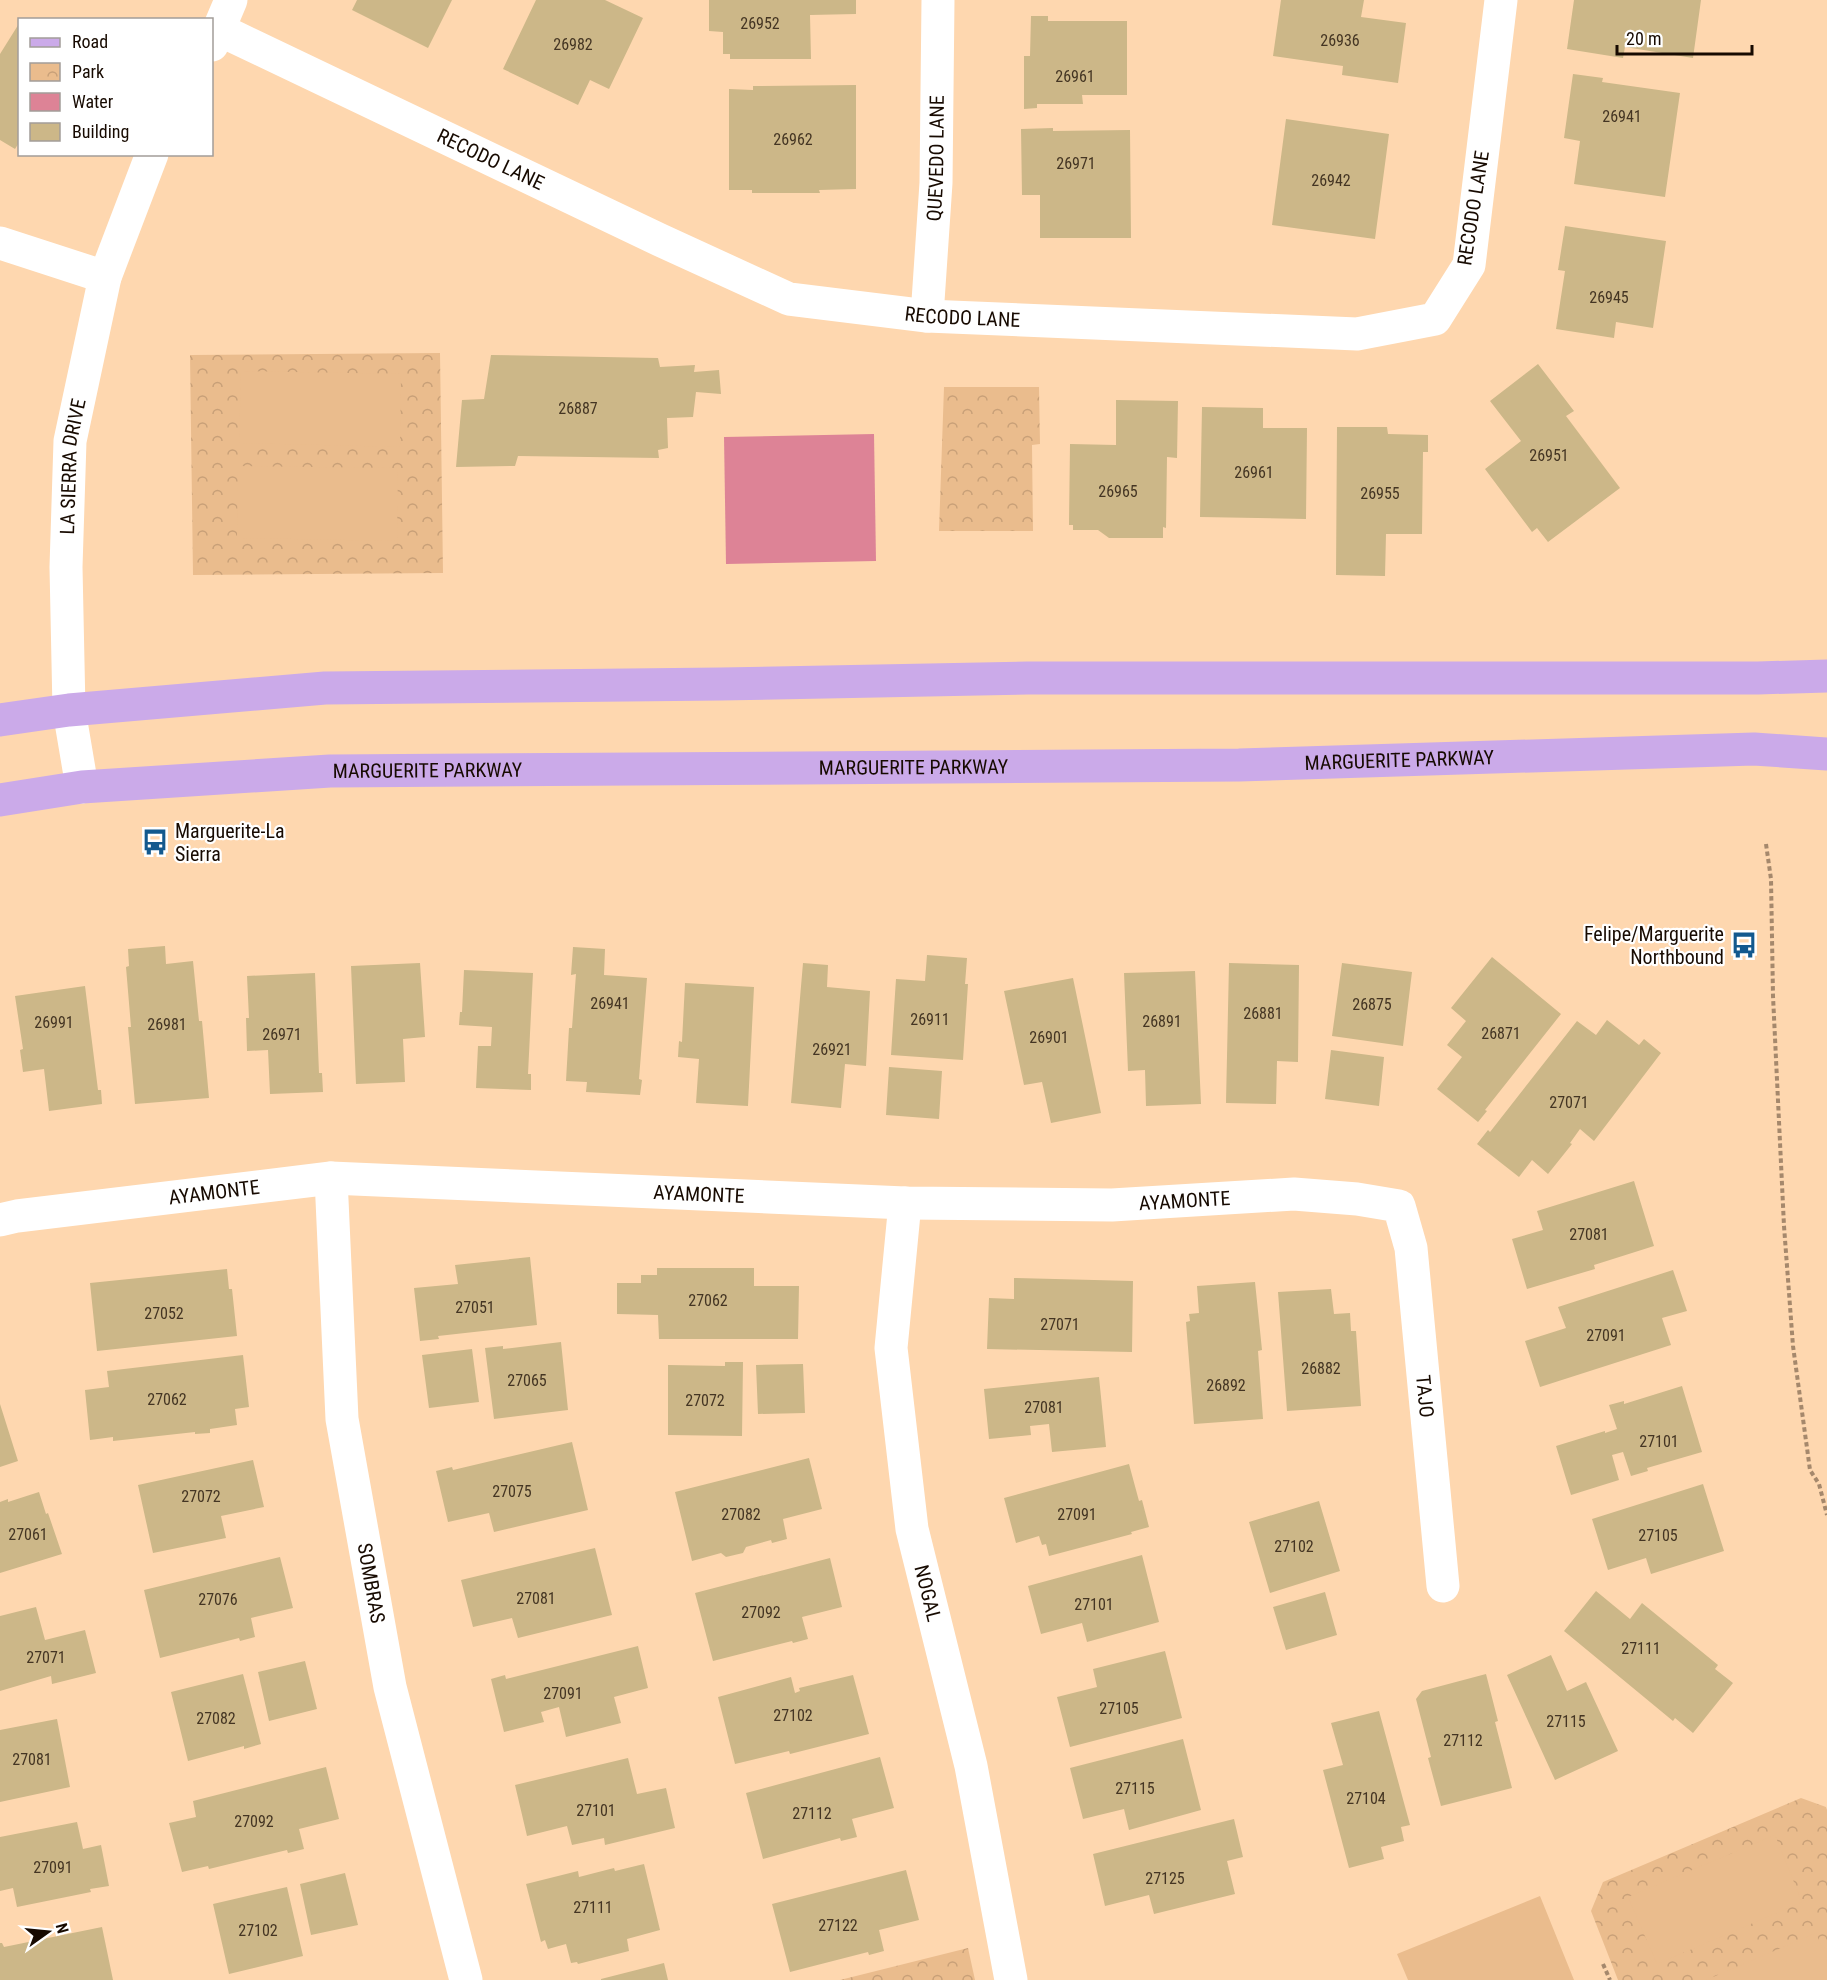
<svg xmlns="http://www.w3.org/2000/svg" width="1827" height="1980" font-family="'Roboto Condensed',sans-serif">
  <defs>
    <pattern id="park-crowns" width="20" height="18" patternUnits="userSpaceOnUse" patternTransform="scale(1.5)"><rect width="20" height="18" fill="#eabc8d"/><path d="M2 6a3 3 0 1 1 6 0M12 15a3 3 0 1 1 6 0" fill="none" stroke="#c8a078"/></pattern>
  </defs>
  <rect width="100%" height="100%" fill="#fed7af"/>
  <path fill="url(#park-crowns)" d="M440 353 443 573 193 575 190 355Z
    M944 387H1039L1040 444 1032 445 1033 531H939Z
    M1801 1798 1826 1807 1827 1810V1980H1618L1591 1911 1603 1882Z
    M968 1948 975 1980H840Z"/>
  <path fill="#eabc8d" d="M241 371 401 374 400 447 239 443Z
    M238 466 398 468 397 541 237 538Z
    M1775 1835 1802 1902 1657 1964 1628 1897Z
    M1540 1896 1574 1980H1408L1397 1954Z
    M1816 1933 1827 1960V1980H1706Z"/>
  <path fill="#dd8396" d="M874 434 876 561 726 564 724 437Z"/>
  <path fill="#ccb788" d="M357 0H452L428 48 352 10Z
    M536 0H605L643 18 609 89 590 80 578 105 503 69Z
    M709 0H856V14L810 15 811 59H730V54H723V32L709 31Z
    M1281 0H1364L1361 17 1406 23 1398 83 1342 75 1343 66 1273 56Z
    M1574 0H1701L1693 58 1625 47 1623 58 1567 49Z
    M1031 16H1048V21H1127V95H1082L1083 104H1037V108L1024 109V56H1030Z
    M20 22V141L15 149 0 140V54Z
    M1573 74 1603 78 1602 82 1680 93 1665 197 1574 184 1580 141 1564 138Z
    M856 85V189L819 190 820 193H752V190H729V89L753 90V86Z
    M1286 119 1389 134 1375 239 1272 225Z
    M1053 128V131L1130 130 1131 238H1040V195H1022L1021 129Z
    M1565 226 1666 241 1653 328 1616 322 1614 338 1556 329 1565 271 1558 270Z
    M491 355 658 358 660 367 695 365 694 372 719 370 721 394 696 392 693 417 667 418 668 448 658 450 659 458 518 456 515 466 456 467 462 400 484 399Z
    M1538 364 1574 411 1566 416 1620 488 1548 542 1537 528 1532 532 1485 469 1521 441 1490 401Z
    M1116 400 1178 401 1177 458 1167 457 1166 528 1163 527V538H1109L1098 530H1073V525H1069L1070 444 1116 445Z
    M1202 407 1263 408V428H1307L1306 519 1200 517Z
    M1337 427H1387L1388 434 1428 435V452H1423L1422 534H1386L1385 576 1336 575Z
    M165 946 166 964 193 961 199 1021H202L209 1098 135 1104 128 1027H131L126 967 129 966 128 949Z
    M573 947 605 949 604 975 647 978 639 1079 642 1080 640 1095 586 1092 587 1082 566 1081 569 1028H572L576 974 571 975Z
    M927 955 967 958 965 984H968L963 1060 891 1055 896 979 925 981Z
    M1492 957 1561 1014 1485 1110 1487 1111 1478 1122 1437 1089 1462 1057 1447 1045 1466 1021 1451 1008Z
    M420 963 425 1037 403 1039 405 1082 356 1084 351 966Z
    M803 963 828 965 827 987 870 991 866 1066 845 1064 841 1108 791 1103Z
    M1229 963 1299 965 1298 1062 1277 1061 1276 1104 1226 1103Z
    M1342 963 1412 972 1403 1046 1332 1036Z
    M464 970 533 973 528 1074H531V1090L476 1088 478 1046H491L492 1027 459 1025 460 1012H462Z
    M1195 971 1201 1104 1146 1106 1145 1070 1128 1071 1124 973Z
    M315 973 319 1073H322L323 1092 270 1094 268 1050 247 1051 246 1018H249L247 976Z
    M1073 978 1101 1113 1051 1123 1042 1082 1024 1085 1004 991Z
    M685 983 754 987 748 1106 696 1103 699 1059 678 1057 679 1041 682 1042Z
    M85 986 98 1090H101L102 1104 49 1111 44 1069 23 1072 20 1050 23 1049 15 996Z
    M1607 1020 1639 1045 1644 1039 1661 1053 1594 1141 1580 1129 1570 1143 1572 1144 1548 1174 1532 1160 1519 1177 1477 1144 1488 1130 1490 1132 1577 1021 1596 1035Z
    M1331 1050 1384 1057 1379 1106 1325 1099Z
    M889 1067 942 1071 939 1119 886 1115Z
    M1634 1181 1654 1246 1594 1265 1595 1269 1527 1289 1512 1239 1543 1230 1537 1211Z
    M530 1257 537 1325 438 1336 439 1339 420 1341 414 1288 458 1284 455 1265Z
    M657 1268H754V1286H799L798 1339H659L658 1315 617 1314V1283H641V1275H657Z
    M227 1269 229 1289H232L237 1336 97 1351 90 1283Z
    M1673 1270 1687 1311 1662 1318 1671 1345 1540 1387 1525 1341 1566 1328 1558 1307Z
    M1014 1278 1133 1281 1132 1352 987 1349 989 1298 1014 1299Z
    M1255 1282 1262 1350 1258 1351 1263 1419 1194 1424 1186 1322 1190 1321 1189 1314 1199 1313 1197 1286Z
    M1331 1289 1334 1314 1350 1313 1351 1331H1356L1361 1406 1287 1411 1278 1292Z
    M561 1342 568 1410 494 1419 485 1348 503 1346V1349Z
    M472 1349 479 1402 429 1408 422 1355Z
    M243 1355 249 1407 235 1409 237 1425 210 1429V1433L195 1434V1432L113 1441V1437L90 1440 85 1390 109 1387 107 1371Z
    M725 1362H743L742 1436 668 1435V1365L725 1366Z
    M803 1364 805 1413 758 1414 756 1365Z
    M1099 1377 1106 1447 1052 1452 1049 1424 1030 1426 1031 1435 989 1439 984 1389Z
    M1682 1386 1702 1452 1647 1468 1648 1471 1631 1476 1623 1452 1612 1455 1619 1480 1571 1495 1556 1446 1605 1431V1433L1617 1429 1609 1405 1624 1401V1404Z
    M0 1404 18 1461 0 1467Z
    M572 1442 588 1510 494 1532 489 1513 448 1522 436 1471 452 1467 453 1470Z
    M809 1458 822 1509 783 1519 787 1539 772 1543 771 1540 746 1547 743 1553 726 1557 721 1553 692 1561 675 1492Z
    M253 1460 264 1507 221 1516 226 1538 153 1553 138 1485Z
    M1129 1464 1139 1501 1142 1500 1149 1527 1131 1532 1132 1534 1049 1556 1046 1544 1042 1545 1039 1536 1016 1543 1004 1498Z
    M1703 1484 1724 1551 1651 1574 1646 1558 1608 1570 1592 1519Z
    M39 1492 46 1514 48 1513 62 1554 0 1573V1502L8 1499V1502Z
    M1319 1501 1340 1571 1270 1593 1249 1522Z
    M595 1548 612 1615 518 1638 512 1618 473 1627 461 1580Z
    M1142 1555 1159 1622 1087 1642 1082 1623 1041 1634 1028 1586Z
    M280 1557 293 1608 251 1618 255 1637 240 1641 239 1638 160 1658 144 1590Z
    M830 1558 842 1607 802 1617 808 1639 793 1643 792 1641 713 1661 695 1593Z
    M1596 1591 1630 1619 1642 1603 1718 1665 1715 1669 1733 1683 1693 1733 1675 1718 1673 1721 1564 1631Z
    M1325 1592 1337 1635 1286 1650 1273 1607Z
    M36 1607 45 1640 85 1630 96 1673 52 1684 51 1676 0 1691V1616Z
    M638 1646 648 1688 614 1697 621 1723 566 1737 559 1707 541 1712 544 1722 504 1732 491 1679 505 1675 506 1679Z
    M1165 1651 1182 1718 1070 1747 1057 1697 1097 1687 1093 1669Z
    M1551 1655 1567 1691 1586 1682 1618 1751 1555 1780 1507 1675Z
    M305 1661 317 1709 269 1721 258 1672Z
    M243 1674 261 1744 244 1749V1746L188 1761 171 1692Z
    M1486 1674 1498 1721 1495 1722 1512 1788 1441 1806 1428 1758 1431 1757 1416 1699 1422 1691Z
    M853 1675 869 1734 790 1754 789 1751 735 1764 718 1697 791 1677 795 1693 800 1691 799 1688Z
    M1379 1711 1410 1825 1401 1827 1404 1841 1381 1847 1384 1859 1349 1868 1323 1770 1343 1765 1331 1723Z
    M57 1719 70 1787 0 1802V1730Z
    M1183 1739 1201 1810 1129 1830 1124 1809 1083 1819 1070 1768Z
    M880 1757 894 1808 852 1819 857 1837 841 1841 840 1838 763 1859 746 1793Z
    M628 1758 637 1794 666 1788 675 1828 605 1845 604 1838 572 1845 567 1826 527 1836 515 1785Z
    M326 1767 339 1819 299 1829 304 1849 288 1853 287 1850 209 1869 208 1866 182 1872 169 1823 196 1817 193 1801Z
    M1234 1819 1243 1857 1227 1861 1235 1894 1154 1914 1149 1895 1105 1906 1093 1854Z
    M77 1822 83 1849 101 1845 109 1886 90 1889 91 1892 17 1907 13 1888 0 1891V1837Z
    M644 1864 660 1930 627 1939 629 1951 578 1964 577 1962 571 1963 566 1944 548 1949 545 1940 541 1942 526 1884 578 1871 579 1877 614 1868 615 1871Z
    M906 1870 919 1920 879 1930 884 1951 869 1955 868 1952 790 1972 772 1904Z
    M345 1873 358 1925 311 1935 300 1884Z
    M287 1887 303 1956 229 1974 213 1904Z
    M102 1927 113 1980H0V1943H2L4 1947Z
    M664 1963 668 1980H601V1979Z"/>
  <g fill="none" stroke-linecap="round" stroke-linejoin="round">
    <path stroke="#a5886c" stroke-width="4" stroke-dasharray="4.5 3" stroke-linecap="butt" d="M1766 844 1771 879 1773 996 1784 1226 1793 1346 1810 1470 1819 1484 1827 1515
      M1603 1964 1610 1980"/>
    <g stroke="#fff" stroke-width="33">
      <path id="s1" d="M220 30 660 240 789 299 927 316 1357 334 1435 319 1469 265 1501 0"/>
      <path d="M212 45 231 0"/>
      <path d="M0 243 105 277"/>
      <path id="s2" d="M927 316 936 183 938 0"/>
      <path id="s3" d="M82 787 69 710 66 567 70 441 105 277 152 154"/>
      <path id="s4" d="M331 1178 342 1419 390 1687 466 1980"/>
      <path id="s5" d="M905 1203 891 1348 912 1529 971 1766 1011 1980"/>
      <path id="s6" d="M0 1220 17 1216 331 1178 905 1203 1112 1205 1294 1194 1357 1199 1399 1206 1411 1248 1443 1586"/>
    </g>
    <g stroke="#cbaae9" stroke-width="33">
      <path d="M0 720 69 710 325 688 721 684 1028 678H1758L1827 676"/>
      <path id="s7" d="M0 800 82 787 330 771 1239 765 1754 749 1827 754"/>
    </g>
  </g>
  <defs>
    <g id="bus-bare" transform="scale(2.07)"><path d="M-5-6H5V4H4V6H2V4H-2V6H-4V4H-5ZM-3.5-4V0h7V-4ZM-3.5 1.2v1.5H-2V1.2ZM2 1.2v1.5H3.5V1.2Z" fill="#13598e" stroke="#fff" stroke-width="2.5" paint-order="stroke"/></g>
  </defs>
  <g fill-rule="evenodd">
    <use href="#bus-bare" x="155" y="842"/>
    <use href="#bus-bare" x="1744" y="945"/>
  </g>
  <g text-anchor="middle" stroke-width="4.5" stroke-linejoin="round" paint-order="stroke">
    <g font-size="16" fill="#443523">
      <text x="760" y="29">26952</text>
      <text x="1340" y="46">26936</text>
      <text x="573" y="50">26982</text>
      <text x="1075" y="82">26961</text>
      <text x="1622" y="122">26941</text>
      <text x="793" y="145">26962</text>
      <text x="1076" y="169">26971</text>
      <text x="1331" y="186">26942</text>
      <text x="1609" y="303">26945</text>
      <text x="578" y="414">26887</text>
      <text x="1549" y="461">26951</text>
      <text x="1254" y="478">26961</text>
      <text x="1118" y="497">26965</text>
      <text x="1380" y="499">26955</text>
      <text x="610" y="1009">26941</text>
      <text x="1372" y="1010">26875</text>
      <text x="1263" y="1019">26881</text>
      <text x="930" y="1025">26911</text>
      <text x="1162" y="1027">26891</text>
      <text x="54" y="1028">26991</text>
      <text x="167" y="1030">26981</text>
      <text x="1501" y="1039">26871</text>
      <text x="282" y="1040">26971</text>
      <text x="1049" y="1043">26901</text>
      <text x="832" y="1055">26921</text>
      <text x="1569" y="1108">27071</text>
      <text x="1589" y="1240">27081</text>
      <text x="708" y="1306">27062</text>
      <text x="475" y="1313">27051</text>
      <text x="164" y="1319">27052</text>
      <text x="1060" y="1330">27071</text>
      <text x="1606" y="1341">27091</text>
      <text x="1321" y="1374">26882</text>
      <text x="527" y="1386">27065</text>
      <text x="1226" y="1391">26892</text>
      <text x="167" y="1405">27062</text>
      <text x="705" y="1406">27072</text>
      <text x="1044" y="1413">27081</text>
      <text x="1659" y="1447">27101</text>
      <text x="512" y="1497">27075</text>
      <text x="201" y="1502">27072</text>
      <text x="741" y="1520">27082</text>
      <text x="1077" y="1520">27091</text>
      <text x="28" y="1540">27061</text>
      <text x="1658" y="1541">27105</text>
      <text x="1294" y="1552">27102</text>
      <text x="536" y="1604">27081</text>
      <text x="218" y="1605">27076</text>
      <text x="1094" y="1610">27101</text>
      <text x="761" y="1618">27092</text>
      <text x="1641" y="1654">27111</text>
      <text x="46" y="1663">27071</text>
      <text x="563" y="1699">27091</text>
      <text x="1119" y="1714">27105</text>
      <text x="793" y="1721">27102</text>
      <text x="216" y="1724">27082</text>
      <text x="1566" y="1727">27115</text>
      <text x="1463" y="1746">27112</text>
      <text x="32" y="1765">27081</text>
      <text x="1135" y="1794">27115</text>
      <text x="1366" y="1804">27104</text>
      <text x="596" y="1816">27101</text>
      <text x="812" y="1819">27112</text>
      <text x="254" y="1827">27092</text>
      <text x="53" y="1873">27091</text>
      <text x="1165" y="1884">27125</text>
      <text x="593" y="1913">27111</text>
      <text x="838" y="1931">27122</text>
      <text x="258" y="1936">27102</text>
    </g>
    <g font-size="20" fill="#170a01" stroke="#fff">
      <text dy="7" stroke="none"><textPath href="#s2" startOffset="158">QUEVEDO LANE</textPath></text>
      <text dy="7" stroke="none"><textPath href="#s1" startOffset="300">RECODO LANE</textPath></text>
      <text transform="translate(1473 208) rotate(-81)" y="7">RECODO LANE</text>
      <text dy="7" stroke="none"><textPath href="#s1" startOffset="804">RECODO LANE</textPath></text>
      <text dy="7" stroke="none"><textPath href="#s3" startOffset="322">LA SIERRA DRIVE</textPath></text>
      <text dy="7" stroke="none"><textPath href="#s7" startOffset="1401">MARGUERITE PARKWAY</textPath></text>
      <text dy="7" stroke="none"><textPath href="#s7" startOffset="915">MARGUERITE PARKWAY</textPath></text>
      <text dy="7" stroke="none"><textPath href="#s7" startOffset="429">MARGUERITE PARKWAY</textPath></text>
      <text dy="7" stroke="none"><textPath href="#s6" startOffset="216">AYAMONTE</textPath></text>
      <text dy="7" stroke="none"><textPath href="#s6" startOffset="702">AYAMONTE</textPath></text>
      <text dy="7" stroke="none"><textPath href="#s6" startOffset="1188">AYAMONTE</textPath></text>
      <text dy="7" stroke="none"><textPath href="#s6" startOffset="1596">TAJO</textPath></text>
      <text dy="7" stroke="none"><textPath href="#s4" startOffset="408">SOMBRAS</textPath></text>
      <text dy="7" stroke="none"><textPath href="#s5" startOffset="394">NOGAL</textPath></text>
    </g>
    <g font-size="20" fill="#170a01" stroke="#fff" text-anchor="start">
      <text x="175" y="838">Marguerite-La<tspan x="175" dy="23">Sierra</tspan></text>
      <text x="1724" y="941" text-anchor="end">Felipe/Marguerite<tspan x="1724" dy="23">Northbound</tspan></text>
    </g>
  </g>
  <rect x="18" y="18" width="195" height="138" fill="#ffffff" stroke="#a29d99" stroke-width="1.5"/>
  <rect x="30" y="38" width="30" height="9" fill="#cbaae9" stroke="#a29d99" stroke-width="1.5"/>
  <text x="72" y="48" font-size="18" fill="#170a01">Road</text>
  <rect x="30" y="63" width="30" height="18" fill="url(#park-crowns)" stroke="#a29d99" stroke-width="1.5"/>
  <text x="72" y="78" font-size="18" fill="#170a01">Park</text>
  <rect x="30" y="93" width="30" height="18" fill="#dd8396" stroke="#a29d99" stroke-width="1.5"/>
  <text x="72" y="108" font-size="18" fill="#170a01">Water</text>
  <rect x="30" y="123" width="30" height="18" fill="#ccb788" stroke="#a29d99" stroke-width="1.5"/>
  <text x="72" y="138" font-size="18" fill="#170a01">Building</text>
  <g transform="translate(48 1932) rotate(75)" stroke="#ffffff" stroke-width="4.5" paint-order="stroke">
  <path d="M0-4.5L10 22L0 15L-10 22Z" fill="#170a01"/>
  <text y="-9" font-size="16" font-weight="bold" text-anchor="middle" fill="#170a01">N</text>
  </g>
  <path d="M1617 45v9h135v-9" fill="none" stroke="#170a01" stroke-width="3"/>
  <text x="1626" y="45" font-size="18" fill="#170a01" stroke="#ffffff" stroke-width="4.5" paint-order="stroke">20 m</text>
</svg>
